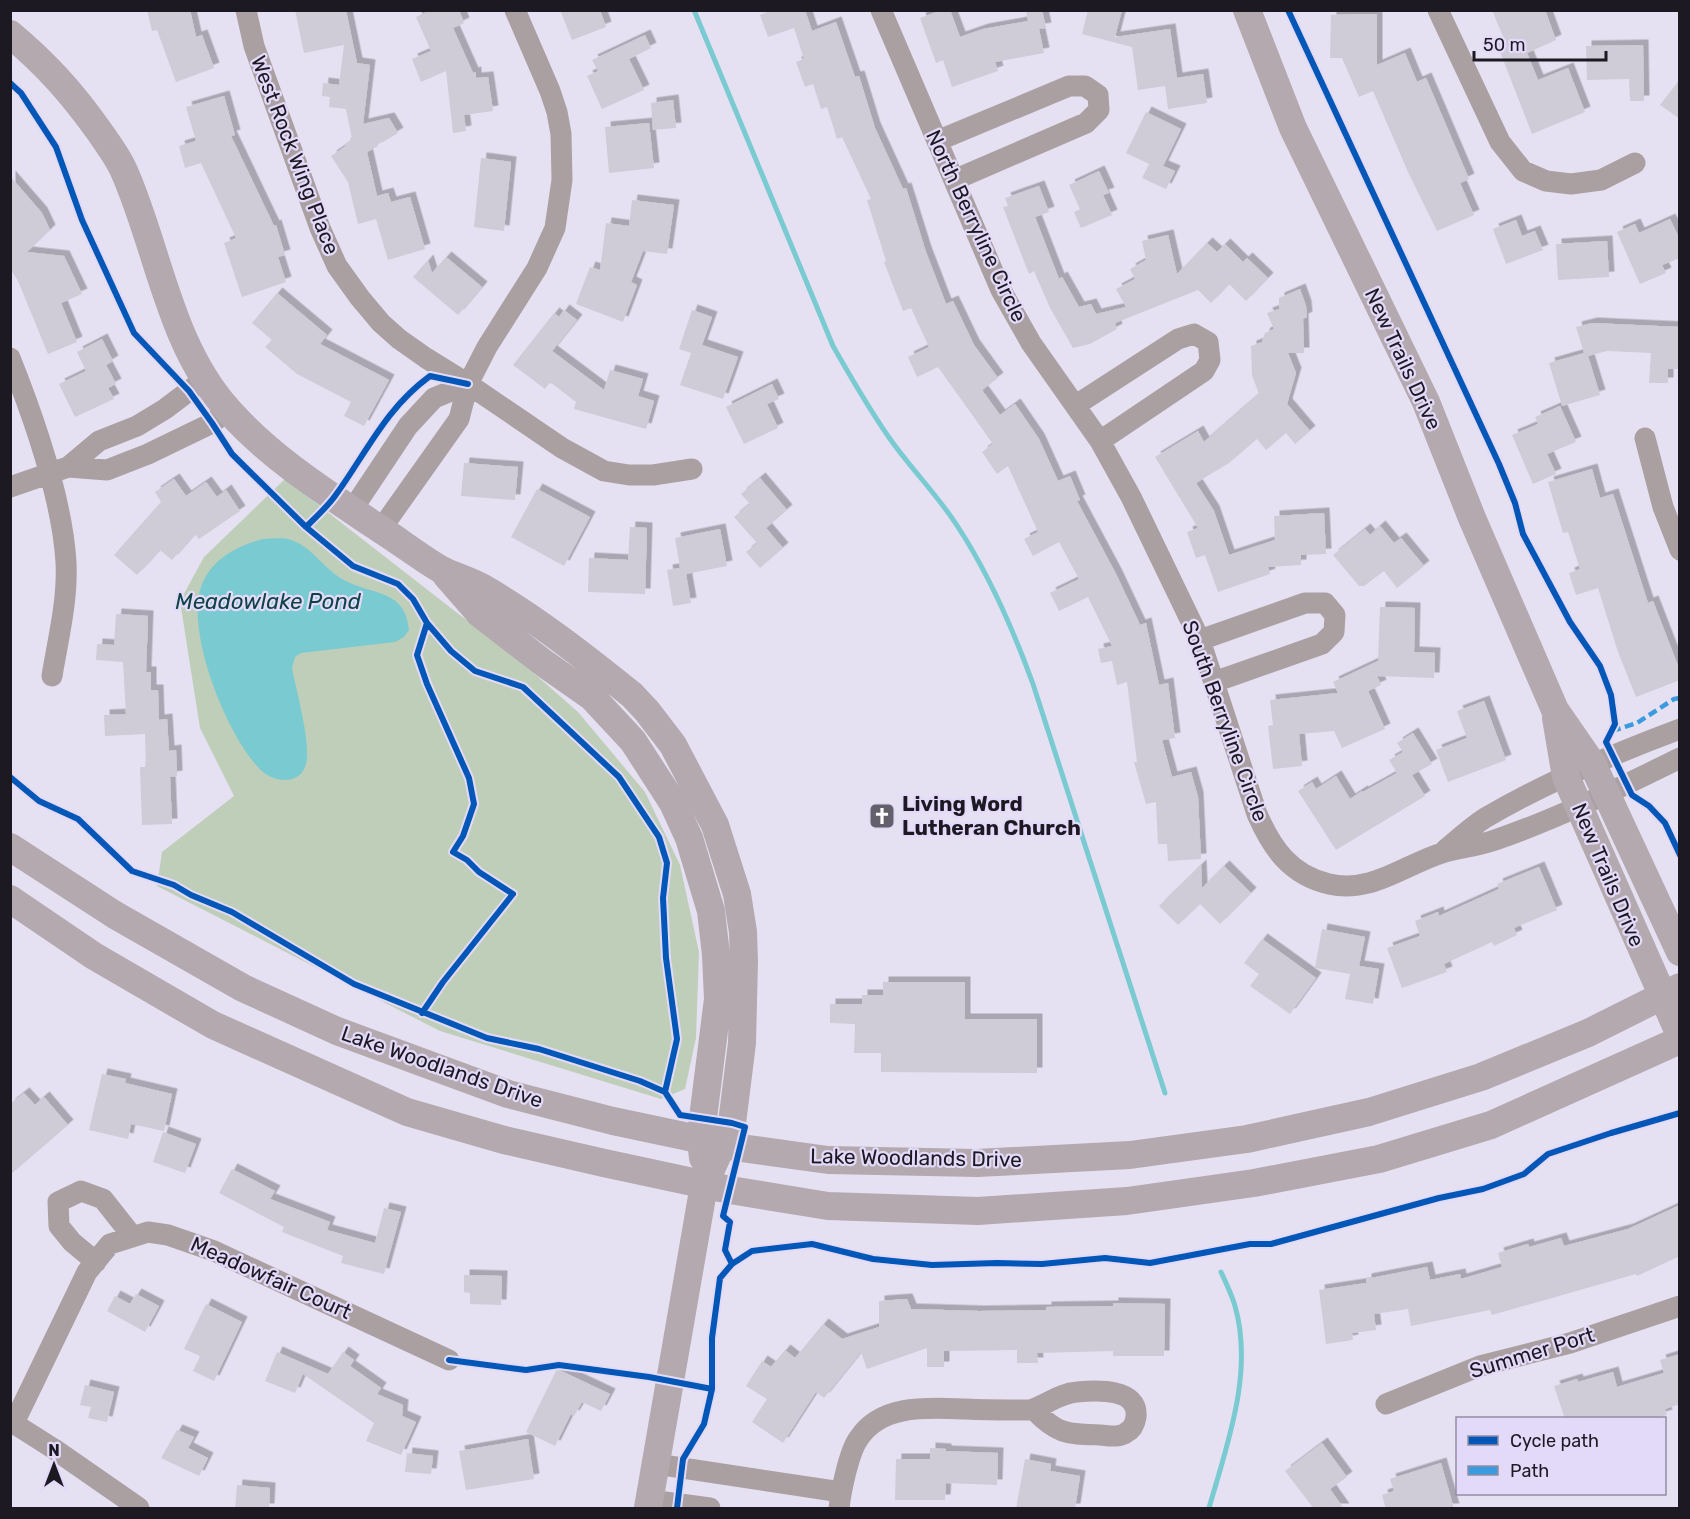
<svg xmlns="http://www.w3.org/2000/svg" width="1690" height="1519" font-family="Rubik,sans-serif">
  <defs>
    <filter id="shadow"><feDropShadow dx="5.5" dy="-5.5" stdDeviation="0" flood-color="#0004"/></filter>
  </defs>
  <rect width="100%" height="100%" fill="#e6e1f2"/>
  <path fill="#bfceb9" d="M285 479 528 668 578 712 645 792 680 865 699 952 696 1038 685 1089 661 1099 440 1031 157 886 162 852 234 796 200 728 180 601 204 557Z"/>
  <path fill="#7acad1" d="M263 539C272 539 283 537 291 540 313 547 325 571 346 581 373 595 406 590 409 630L404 637 395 642 301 653 295 657 292 668C296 690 313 749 305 767 298 785 275 782 263 772 228 741 185 631 201 587 211 559 237 546 263 539Z"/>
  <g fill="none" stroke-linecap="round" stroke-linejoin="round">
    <path stroke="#7acad1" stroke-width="5" d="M694 10 833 346C852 379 871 413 893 443 914 472 939 497 958 527 990 576 1013 629 1033 684L1165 1093
      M1209 1508C1227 1445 1254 1372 1235 1306 1232 1295 1226 1283 1221 1272"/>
  </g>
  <path fill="#cfcbd7" filter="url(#shadow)" d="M147 10H190L196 37 202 35 214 68 176 82 157 30 152 31Z
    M295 10H346L357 63 370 65 363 124 389 118 398 133 383 142 378 143V146L367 152 377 196 388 193 391 202 410 197 425 249 388 260 376 219 358 224 348 182 331 156 346 146 345 144 352 139 346 109 329 107 330 97 322 96 323 83 339 85 344 45 304 53Z
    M431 10H459L464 23 453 28 473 73 476 72V78L488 77 493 111 464 115 466 131 453 133 446 71 421 82 412 59 431 51 416 17Z
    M560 10H600L606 27 572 40Z
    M774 10H805L812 31 836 22 855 77 859 76 875 128 903 189 906 188 926 252 946 304 953 301 974 345 998 378 982 390 1000 415 1015 404 1039 439 1058 481 1070 476 1080 500 1077 501 1116 574 1140 625 1146 623 1159 685 1168 683 1175 738 1162 740 1172 777 1191 772 1198 797 1201 859 1168 861 1167 844H1158L1156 802 1146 804 1134 762H1137L1127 682 1117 685 1112 661 1101 663 1098 649 1112 646 1088 597 1059 611 1050 593 1079 579 1059 542 1033 556 1024 539 1038 532 1008 466 997 474 982 452 993 444 938 367 917 377 908 357 929 347 911 308 903 311 884 262 886 261 867 200 871 199 842 137 837 139 827 107 821 109 813 84 805 87 796 62 804 59 794 28 768 37 760 15Z
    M942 10H950L960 37 983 29 1028 21 1026 10H1042L1046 28 1039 29 1044 53 995 62 998 71 952 87 943 60 936 63 920 18Z
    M1088 10H1122L1115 37 1170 29 1177 78 1203 74 1207 103 1168 109 1165 86 1138 90 1132 47 1082 34Z
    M1492 10H1545L1556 40 1527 53 1538 80 1568 68 1585 112 1532 134 1497 44 1505 41Z
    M1350 14H1377V65L1405 53 1417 82 1426 78 1469 179 1460 183 1474 215 1437 231 1408 172 1373 91 1359 97 1342 58H1330L1331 15Z
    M645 35 651 48 629 59 644 90 602 109 587 76 598 71 592 60Z
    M1643 45 1644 101H1630L1629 79 1587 80 1586 46Z
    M1680 79V119L1660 105Z
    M224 96 235 135 231 136 274 226 276 225 285 255 278 257 286 282 242 297 224 243 236 238 201 163 185 168 179 146 196 141 186 107Z
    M673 100 676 128 653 130 651 103Z
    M1146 112 1181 129 1163 166 1175 171 1166 189 1142 178 1149 164 1126 153Z
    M649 123 654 168 609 173 605 127Z
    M481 158 511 162 504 231 474 227Z
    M1099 171 1109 193 1103 195 1112 215 1081 228 1074 212 1080 209 1069 185Z
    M10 176 42 213 50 230 27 252 64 256 82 294 61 303 77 342 48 354 18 281 10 268 12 234 10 232Z
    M1039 186 1049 212 1035 217 1059 279 1062 277 1079 307 1091 304 1096 314 1126 307 1116 289 1135 279 1130 269 1146 260 1142 241 1168 235 1177 274 1207 243 1217 252 1225 244 1243 262 1247 258 1268 278 1246 301 1229 284 1211 303 1198 290 1115 323 1117 329 1090 344 1073 348 1050 308 1034 271 1029 274 1003 207 1008 206 1005 198Z
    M632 200 674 205 667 254 643 251 631 282 637 285 623 322 576 304 590 267 600 270 606 223 629 226Z
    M1670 219 1680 240V258L1662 265 1666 273 1640 284 1617 232 1635 224 1639 233Z
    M1516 220 1522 236 1535 231 1543 250 1506 264 1493 229Z
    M1607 241 1609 277 1558 280 1556 244Z
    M446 257 482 287 458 315 413 277 428 260 432 273Z
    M1300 289 1306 306 1307 317 1303 319 1304 353H1288L1296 373 1287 404 1310 431 1295 444 1286 433 1266 450 1257 439 1229 463 1196 483 1214 511 1229 555 1275 540 1274 516 1324 513 1326 554 1301 555V565L1268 567 1270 574 1218 592 1205 555 1196 558 1187 532 1198 528 1155 457 1198 431 1204 442 1259 394 1252 375 1251 346 1262 342 1265 333 1274 329 1267 313 1279 309V298Z
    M277 293 327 335 320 344 389 380 364 426 344 416 351 402 297 374 265 347 272 340 252 323Z
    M564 310 577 320 552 351 604 390 610 370 643 379 638 396 654 401 646 429 574 409 576 402 550 382 545 389 513 365 554 313 559 317Z
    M692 310 712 317 702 345 738 357 723 399 680 385 691 353 679 349Z
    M1592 323 1680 327V369H1668V383H1649L1651 353 1607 351 1588 356 1600 395 1562 406 1549 363 1584 353 1576 327Z
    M102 339 113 361 106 365 116 384 108 388 114 399 75 417 59 384 86 371 77 352Z
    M772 384 779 399 767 404 778 428 744 444 726 407Z
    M1560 406 1576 442 1547 454 1556 474 1533 484 1512 435 1538 424 1535 417Z
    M464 463 518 467 515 500 461 496Z
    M1592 469 1600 498 1613 494 1648 603 1653 601 1680 671V680L1636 697 1618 652 1598 588 1576 595 1569 573 1580 569 1568 532 1563 533 1548 482Z
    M760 478 787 510 766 528 783 548 760 568 746 552 757 543 734 517 750 504 741 494Z
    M174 479 186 496 206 482 217 497 226 490 240 511 199 539 195 534 172 560 160 550 137 575 114 555 161 502 155 492Z
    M537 489 590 517 564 566 511 537Z
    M1380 526 1394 543 1401 538 1424 566 1397 588 1384 571 1364 586H1359L1333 555 1365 529 1370 535Z
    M630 527 647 528 645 594 588 592 589 558 628 560Z
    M720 529 727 566 686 574 691 603 673 606 667 570 680 568 675 538Z
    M1380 607 1415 608 1414 652 1435 653 1434 678 1377 676 1381 685 1368 691 1385 729 1342 748 1334 731 1299 734 1302 766 1273 769 1268 726 1273 725 1270 700 1338 693 1333 682 1378 661Z
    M116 614 148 616 146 672H151V690H158L159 720 167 719 169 751 176 750 177 776 170 777 172 824 142 825 140 767H146L145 734 105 736 104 715 126 714 123 662 96 660 97 644 114 645Z
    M1484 701 1506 760 1448 782 1436 750 1467 738 1457 711Z
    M1413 733 1432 764 1412 775 1425 796 1336 850 1298 791 1312 782 1316 789 1336 776 1350 799 1362 791 1363 792 1397 773 1389 760 1403 752 1397 743Z
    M1201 865 1202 888 1224 866 1251 893 1220 924 1200 904 1178 925 1159 906Z
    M1539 867 1557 910 1514 928 1517 935 1494 946 1492 942 1444 964 1447 972 1402 988 1387 948 1420 936 1415 921 1438 912 1439 916 1499 889 1497 884Z
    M1322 929 1365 937 1359 966 1379 969 1373 1004 1345 999 1350 974 1315 968Z
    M1262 939 1316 978 1290 1014 1250 986 1259 974 1244 963Z
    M883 982H965V1019H1037V1073L881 1072V1053H854L855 1024 830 1023V1004H862V995H883Z
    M102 1074 126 1079 125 1083 172 1094 164 1131 131 1124 128 1139 89 1130Z
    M24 1093 35 1105 44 1097 68 1125 10 1175V1104Z
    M163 1132 196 1144 185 1173 153 1162Z
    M232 1169 275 1191 270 1199 330 1222 327 1230 375 1243 384 1208 401 1212 384 1274 341 1263 343 1256 282 1232 284 1227 219 1193Z
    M1680 1205V1256L1637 1276 1636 1274 1492 1315 1490 1310 1411 1326 1408 1309 1374 1314 1376 1330 1352 1333 1353 1340 1326 1344 1319 1290 1366 1283V1279L1427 1267 1430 1280 1460 1274 1461 1279 1502 1267 1498 1253 1528 1244 1529 1247 1561 1238 1564 1246 1628 1229Z
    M464 1275 502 1276 501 1305 470 1304V1293L464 1292Z
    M136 1294 159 1306 145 1332 107 1311 115 1296 130 1304Z
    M907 1299 911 1309 979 1311 1046 1310V1307L1113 1306V1303L1165 1304 1164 1356H1113V1351L1037 1353 1038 1363H1017V1350L944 1351V1367H927V1348L867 1369 861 1352 824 1398 816 1392 783 1443 752 1422 767 1399 746 1386 762 1361 771 1367 785 1350 795 1358 823 1324 842 1339 879 1327V1301Z
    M206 1304 242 1322 214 1381 193 1371 200 1356 184 1349Z
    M277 1352 328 1374 343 1352 354 1360 350 1366 381 1388 377 1394 403 1405 402 1416 416 1422 401 1455 366 1441 374 1423 303 1374 295 1393 265 1381Z
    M1680 1354V1404L1665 1409 1667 1415 1653 1419H1565L1554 1386 1577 1379 1578 1382 1613 1372 1617 1387 1664 1373 1660 1360Z
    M557 1369 610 1394 601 1411 582 1402 574 1416 571 1414 555 1446 526 1432Z
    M85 1385 114 1392 107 1422 88 1418 91 1407 80 1405Z
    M177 1430 194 1437 188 1448 208 1458 199 1476 161 1458Z
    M528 1439 534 1479 466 1490 459 1451Z
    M1322 1443 1347 1477 1330 1489 1344 1509H1314L1285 1471Z
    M930 1448 946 1449V1451L998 1453 997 1485 946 1483 945 1500H895L896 1459H930Z
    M407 1453 433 1456 431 1474 405 1472Z
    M1025 1459 1051 1464 1050 1471 1080 1476 1075 1509H1016Z
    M1441 1463 1454 1509H1386L1382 1495 1394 1491 1390 1479Z
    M237 1485 270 1488 269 1509H235Z"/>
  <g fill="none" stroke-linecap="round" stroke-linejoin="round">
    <path stroke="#aaa0a2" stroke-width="21" d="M246 10 254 46 320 228 337 266 360 298 381 323 399 339 426 358 468 384 562 448 604 471 629 475H653L692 469
      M881 10 1001 290 1031 343 1100 441 1131 497 1200 640 1257 814C1272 848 1290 875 1329 884 1371 894 1404 865 1442 853 1459 848 1478 846 1495 840 1559 818 1619 788 1680 758
      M1438 10 1500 142 1523 171 1546 181 1571 184 1601 180 1635 163
      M937 141 1069 86H1085L1098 95 1099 110 1086 123 954 180
      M10 358C34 418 62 498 66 562 68 600 58 639 52 676
      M1076 405 1178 339 1194 334 1208 342 1210 360 1204 371 1100 441
      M1645 438 1663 507 1680 550
      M68 467 107 470 148 454 212 423 228 410
      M10 487 68 467 99 441 137 426 165 409 206 378
      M352 510 408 426 434 398 468 384
      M381 529 459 419 468 384 487 347 537 268 555 228 562 180 561 134 557 112 550 91 515 10
      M1200 640 1305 603H1325L1335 615 1334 632 1322 644 1214 682
      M1445 850C1458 839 1471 827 1485 818 1546 782 1613 754 1680 729
      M96 1262 72 1242 59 1226 58 1202 81 1191 103 1199 133 1237
      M1386 1404 1480 1366 1570 1343 1680 1306
      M10 1421 54 1449 139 1508
      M14 1423 87 1272 110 1244 148 1232 168 1235 214 1251 449 1360
      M656 1464 841 1492
      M650 1500 710 1508
      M839 1508C841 1491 849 1451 859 1438 882 1403 930 1408 966 1409 987 1410 1009 1410 1030 1410 1046 1405 1060 1393 1077 1392 1097 1390 1139 1388 1136 1417 1135 1423 1133 1429 1127 1432 1120 1438 1109 1436 1100 1435 1068 1434 1058 1435 1034 1410H1030"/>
    <path stroke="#b3a9af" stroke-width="28" d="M1247 10 1293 128 1426 402 1472 518 1555 710 1593 765 1680 952
      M10 34C46 64 72 93 99 131 108 144 118 157 124 171 159 250 169 345 229 411 271 458 325 492 377 527 398 540 418 556 440 569 453 576 469 580 483 588 535 618 585 657 632 695L647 711 673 745 715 825 737 894 743 932 744 961 742 1043 732 1123 704 1185 648 1508
      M446 575 480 614 545 664 592 697 633 741 673 803 689 838 711 911 716 955 718 999 703 1118 701 1140 703 1158
      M1556 718 1566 777 1680 1035
      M10 847 115 915 243 988 337 1031 508 1094 613 1121 741 1148 828 1160 977 1163 1130 1155 1247 1139 1369 1112 1481 1077 1588 1033 1680 987
      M10 899 94 956 213 1025 407 1112 504 1140 604 1163 730 1190 828 1206 978 1211 1127 1201 1254 1183 1379 1159 1491 1125 1680 1040"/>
    <path stroke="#3c9be0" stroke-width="4.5" stroke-dasharray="9 4.5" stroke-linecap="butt" d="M1612 731 1637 723 1674 699 1680 698"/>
    <g stroke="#e3daf9" stroke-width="10">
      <path id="cycleway" d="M1288 10 1499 464 1515 503 1523 534 1570 622 1600 666 1611 695 1615 724 1606 742 1632 795 1649 806 1665 823 1680 855
        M10 83 21 93 56 147 82 220 134 333 189 391 212 423 232 454 306 527 353 566 398 584 413 599 427 623 417 655 427 684 469 778 474 804 463 836 453 852 467 860 479 872 513 894 443 982 422 1013
        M306 527C316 517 327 507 335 496 367 452 385 409 430 376L468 384
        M427 623 451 651 475 671 523 687 619 777 659 837 667 863 663 898 666 958 677 1039 665 1092 680 1115 732 1123 745 1127 723 1216 730 1222 725 1250 732 1264
        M10 777 39 801 78 819 132 871 174 885 191 895 232 912 354 984 487 1038 539 1049 640 1081 665 1092
        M449 1360 526 1370 559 1365 649 1377 712 1389
        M677 1508 683 1459 704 1424 712 1389V1338L720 1278 732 1264 752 1251 812 1244 873 1259 932 1265 997 1263 1042 1264 1105 1258 1150 1263 1250 1244H1271L1439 1198 1483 1189 1524 1174 1548 1154 1611 1133 1680 1113"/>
    </g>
    <use href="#cycleway" stroke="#0057b8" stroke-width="6"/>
  </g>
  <defs>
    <g id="church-square" transform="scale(1.35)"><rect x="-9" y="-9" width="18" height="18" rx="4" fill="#635f6b" stroke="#e3daf9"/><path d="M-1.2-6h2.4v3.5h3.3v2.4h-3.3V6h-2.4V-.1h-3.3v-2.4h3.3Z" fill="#fff"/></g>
  </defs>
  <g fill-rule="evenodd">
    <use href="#church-square" x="882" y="816"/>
  </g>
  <g text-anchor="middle" stroke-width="4.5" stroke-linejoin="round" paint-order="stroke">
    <g font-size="21" fill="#1c1923" stroke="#e3daf9">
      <text transform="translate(295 155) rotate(69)" y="7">West Rock Wing Place</text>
      <text transform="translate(976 226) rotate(65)" y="7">North Berryline Circle</text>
      <text transform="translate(1403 359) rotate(65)" y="7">New Trails Drive</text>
      <text transform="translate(1225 721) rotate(70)" y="7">South Berryline Circle</text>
      <text transform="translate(1608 875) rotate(67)" y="7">New Trails Drive</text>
      <text transform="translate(442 1067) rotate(19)" y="7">Lake Woodlands Drive</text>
      <text transform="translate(916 1158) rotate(1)" y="7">Lake Woodlands Drive</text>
      <text transform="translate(271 1278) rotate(24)" y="7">Meadowfair Court</text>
      <text transform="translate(1532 1353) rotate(-17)" y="7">Summer Port</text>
    </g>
    <g font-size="21" font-weight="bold" fill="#1c1923" stroke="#e3daf9" text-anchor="start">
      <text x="902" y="811">Living Word<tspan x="902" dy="24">Lutheran Church</tspan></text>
    </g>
    <g font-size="22" font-style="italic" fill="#0d4344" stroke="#e3daf9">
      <text x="268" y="609">Meadowlake Pond</text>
    </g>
  </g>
  <rect width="1690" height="1519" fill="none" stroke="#1c1923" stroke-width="24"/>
  <rect x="1456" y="1417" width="210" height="78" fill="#e3daf9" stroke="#938da3" stroke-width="1.5"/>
  <rect x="1468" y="1436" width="30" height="9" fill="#0057b8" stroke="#938da3" stroke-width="1.5"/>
  <text x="1510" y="1447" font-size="18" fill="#1c1923">Cycle path</text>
  <rect x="1468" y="1466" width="30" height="9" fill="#3c9be0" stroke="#938da3" stroke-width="1.5"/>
  <text x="1510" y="1477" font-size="18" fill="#1c1923">Path</text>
  <g transform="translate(54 1465)" stroke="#e3daf9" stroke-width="4.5" paint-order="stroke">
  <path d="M0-4.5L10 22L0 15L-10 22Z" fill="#1c1923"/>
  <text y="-9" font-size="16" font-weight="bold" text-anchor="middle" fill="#1c1923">N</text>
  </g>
  <path d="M1474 51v9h132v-9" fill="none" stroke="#1c1923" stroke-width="3"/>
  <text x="1483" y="51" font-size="18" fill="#1c1923" stroke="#e3daf9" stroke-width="4.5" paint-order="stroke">50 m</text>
</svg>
